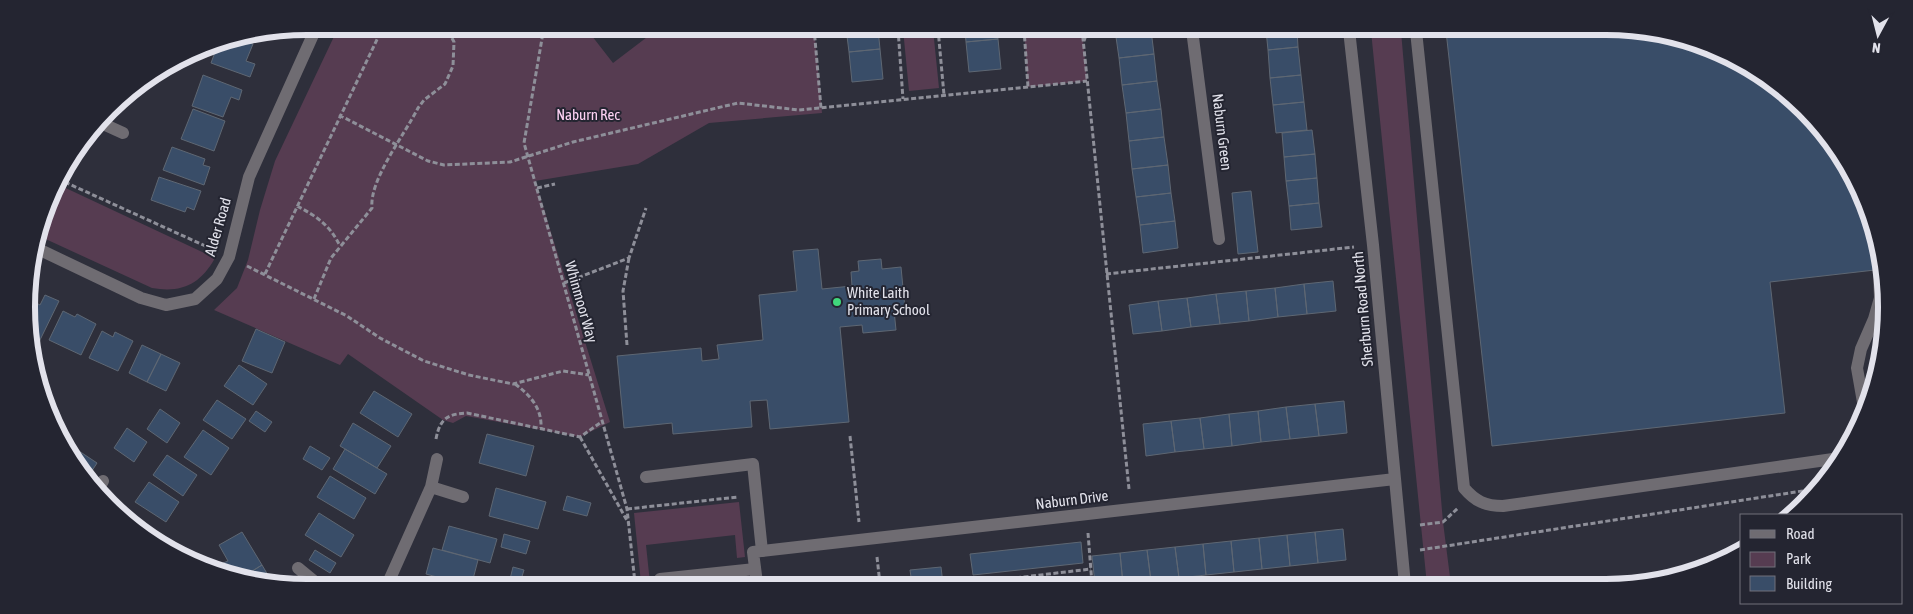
<svg xmlns="http://www.w3.org/2000/svg" width="1913" height="614" font-family="'Asap Condensed',sans-serif">
  <rect width="100%" height="100%" fill="#2e2f3b"/>
  <path fill="#563c51" d="M339 26 585 27 613 63 659 28H814L822 113 709 123 638 164 535 181 610 422 580 437 466 416 453 423 443 420 348 354 340 365 214 310 237 288 248 260 260 210 275 161Z
    M903 29H933L939 88 909 91Z
    M1024 29H1082L1087 81 1028 87Z
    M1371 31H1401L1443 522 1451 585H1427Z
    M55 183 215 258C200 285 181 293 152 288L39 236Z
    M739 502 745 557 737 558 735 535 646 545 650 583H641L634 513Z"/>
  <path fill="#394d68" stroke="#5e6773" d="M846 28 878 29 880 49 849 52Z
    M965 29H997L998 39 966 42Z
    M1115 30H1151L1154 54 1119 58Z
    M1266 30H1297L1298 47 1268 50Z
    M1446 31 1661 32 1762 74 1840 151 1869 223 1875 270 1770 282 1785 413 1492 446Z
    M241 39 253 44 246 61 255 64 250 77 211 63 218 44Z
    M998 39 1001 69 969 72 966 42Z
    M1298 47 1301 75 1270 78 1268 50Z
    M880 49 883 79 852 82 849 52Z
    M1154 54 1157 81 1122 85 1119 58Z
    M203 75 242 90 239 100 231 97 223 117 192 106Z
    M1301 75 1304 102 1273 105 1270 78Z
    M1157 81 1161 109 1126 113 1122 85Z
    M1304 102 1307 130 1276 133 1273 105Z
    M193 109 225 121 214 151 181 139Z
    M1161 109 1164 137 1129 141 1126 113Z
    M1312 130 1315 154 1284 157 1282 133Z
    M1164 137 1168 165 1132 169 1129 141Z
    M172 147 205 159 203 165 210 167 204 185 163 170Z
    M1315 154 1317 178 1286 181 1284 157Z
    M1168 165 1171 193 1136 197 1132 169Z
    M159 177 201 191 194 210 187 207 185 212 151 200Z
    M1317 178 1319 203 1289 206 1286 181Z
    M1251 191 1258 252 1238 254 1232 193Z
    M1171 193 1175 221 1140 225 1136 197Z
    M1319 203 1322 227 1291 230 1289 206Z
    M1175 221 1178 248 1143 253 1140 225Z
    M818 249 822 289 852 286 851 272 859 271 858 261 881 259 882 269 901 267 905 309 894 310 896 330 863 333 862 325 840 327 849 422 770 429 767 400 750 401 752 427 673 434 672 423 624 428 617 356 701 348 702 361 719 359 717 345 763 340 759 295 797 291 793 251Z
    M1333 281 1336 311 1307 314 1304 284Z
    M1304 284 1307 314 1278 317 1275 288Z
    M1275 288 1278 317 1249 321 1246 291Z
    M1246 291 1249 321 1220 324 1216 294Z
    M1216 294 1220 324 1191 327 1187 298Z
    M45 295 59 301 39 342 33 338 31 300 40 305Z
    M1187 298 1191 327 1162 331 1158 301Z
    M1158 301 1162 331 1133 334 1129 305Z
    M63 311 75 317 77 314 96 324 81 355 49 340Z
    M256 329 285 342 272 373 242 361Z
    M102 331 113 337 115 332 133 341 118 371 89 358Z
    M142 345 161 354 147 382 129 373Z
    M161 354 180 363 166 391 147 382Z
    M239 365 267 384 253 405 224 386Z
    M374 391 412 414 398 437 360 413Z
    M217 400 246 419 232 439 203 420Z
    M1344 401 1347 433 1319 436 1315 404Z
    M1315 404 1319 436 1290 439 1286 407Z
    M1286 407 1290 439 1261 442 1258 411Z
    M160 409 180 423 167 443 147 429Z
    M256 411 272 422 265 432 249 421Z
    M1258 411 1261 442 1232 446 1229 414Z
    M1229 414 1232 446 1204 449 1200 418Z
    M1200 418 1204 449 1175 452 1171 421Z
    M1171 421 1175 452 1146 456 1143 424Z
    M353 423 391 446 377 468 340 446Z
    M127 428 147 442 134 462 114 448Z
    M203 430 229 448 211 475 184 457Z
    M487 434 534 446 526 476 479 463Z
    M70 445 97 463 88 477 74 463 67 449Z
    M310 446 330 458 322 470 303 459Z
    M345 449 387 474 375 494 333 469Z
    M167 455 197 475 183 496 153 475Z
    M330 476 366 498 354 519 317 497Z
    M149 482 179 502 166 522 135 502Z
    M496 488 546 502 538 529 489 516Z
    M567 496 591 503 587 516 563 510Z
    M125 513 153 532 149 538 124 514Z
    M319 513 354 535 341 557 305 535Z
    M449 526 497 539 490 563 442 550Z
    M1343 529 1346 560 1318 563 1315 532Z
    M242 532 262 565 241 578 228 573 223 563 228 561 219 545Z
    M1315 532 1318 563 1290 566 1287 535Z
    M504 534 530 541 526 554 501 547Z
    M1287 535 1290 566 1262 569 1259 538Z
    M1259 538 1262 569 1234 572 1231 541Z
    M1231 541 1234 572 1206 575 1203 544Z
    M1081 542 1083 563 973 575 970 554Z
    M1203 544 1206 575 1179 578 1175 547Z
    M1175 547 1179 578 1151 581 1147 550Z
    M433 548 478 560 472 583H459L426 574Z
    M315 550 336 563 330 573 309 560Z
    M1147 550 1151 581 1123 584 1120 553Z
    M1120 553 1123 584H1095L1092 556Z
    M262 565 272 582H252L241 578Z
    M513 567 524 570 520 583H509Z
    M941 567 943 584H912L910 570Z
    M1695 569 1643 585H1593Z
    M1062 577 1063 584H1031V580Z"/>
  <g fill="none" stroke-linecap="round" stroke-linejoin="round">
    <path stroke="#8e8f99" stroke-width="3" stroke-dasharray="5 2.5" stroke-linecap="butt" d="M544 27 524 143 627 509 635 583
      M814 28 821 108
      M898 29 903 99
      M938 29 944 95
      M1024 29 1028 87
      M1082 29 1129 489
      M1084 41 1088 29
      M339 115 428 161 444 165 510 162 573 142 738 103 799 110 1087 81
      M58 179 212 249
      M537 188 555 184
      M297 206C316 216 330 225 340 246
      M247 266 347 316 380 338 424 361 469 375 513 384 563 371 589 375
      M265 274 383 27
      M1106 274 1354 247
      M564 283 629 258 646 208
      M314 299 331 258 372 208C369 180 405 134 418 108L424 100 445 84 453 66 454 42 446 27
      M627 345 623 291 629 258
      M515 384C530 395 542 408 541 428
      M850 436 859 522
      M580 437 629 524
      M436 439C440 418 448 414 467 413L580 437 603 421
      M627 509 738 497
      M1420 525 1443 522 1458 508
      M1088 533 1092 584
      M1420 550 1815 489
      M877 557 880 584
      M964 584 1091 569"/>
    <path stroke="#6f6c72" stroke-width="12" d="M1416 31 1464 488C1475 501 1485 506 1503 506L1840 458
      M101 123 123 133
      M1864 408 1857 368 1861 349 1874 319 1880 298 1878 243
      M646 477 753 464 762 551
      M99 488 103 481
      M298 568 315 582
      M660 579 755 569"/>
    <path stroke="#6f6c72" stroke-width="12" d="M1192 30 1219 239
      M1349 30 1373 245 1405 585
      M36 248 141 298 166 305 195 299 217 279 229 257 249 177 317 26
      M437 459 431 487 463 497
      M388 583 431 487
      M757 583 753 552 1395 479"/>
  </g>
  <circle fill="#40d77c" stroke="#242531" stroke-width="2" cx="837" cy="302" r="5"/>
  <g text-anchor="middle" stroke-width="4" stroke-linejoin="round" paint-order="stroke">
    <g font-size="15" fill="#fdd2f4" stroke="#242531">
      <text x="588" y="120">Naburn Rec</text>
    </g>
    <g font-size="15" fill="#e2e2eb" stroke="#242531">
      <text transform="translate(1222 132) rotate(83)" y="5">Naburn Green</text>
      <text transform="translate(218 227) rotate(-74)" y="5">Alder Road</text>
      <text transform="translate(581 302) rotate(74)" y="5">Whinmoor Way</text>
      <text transform="translate(1363 309) rotate(-95)" y="5">Sherburn Road North</text>
      <text transform="translate(1072 500) rotate(-7)" y="5">Naburn Drive</text>
    </g>
    <g font-size="15" fill="#e2e2eb" stroke="#242531" text-anchor="start">
      <text x="847" y="298">White Laith<tspan x="847" dy="17">Primary School</tspan></text>
    </g>
  </g>
  <path d="M0 0H1913V614H0ZM307 35H1606A272 272 0 0 1 1878 307V307A272 272 0 0 1 1606 579H307A272 272 0 0 1 35 307V307A272 272 0 0 1 307 35Z" fill="#242531" fill-rule="evenodd"/>
  <path fill="none" stroke="#e2e2eb" stroke-width="6" d="M307 35H1606A272 272 0 0 1 1878 307V307A272 272 0 0 1 1606 579H307A272 272 0 0 1 35 307V307A272 272 0 0 1 307 35Z"/>
  <rect x="1740" y="514" width="162" height="90" fill="#242531" stroke="#70717b"/>
  <rect x="1750" y="530" width="25" height="8" fill="#6f6c72" stroke="#70717b"/>
  <text x="1786" y="539" font-size="15" fill="#e2e2eb">Road</text>
  <rect x="1750" y="552" width="25" height="15" fill="#563c51" stroke="#70717b"/>
  <text x="1786" y="564" font-size="15" fill="#e2e2eb">Park</text>
  <rect x="1750" y="576" width="25" height="15" fill="#394d68" stroke="#70717b"/>
  <text x="1786" y="589" font-size="15" fill="#e2e2eb">Building</text>
  <g transform="translate(1878 35) rotate(187)" stroke="#242531" stroke-width="4" paint-order="stroke">
  <path d="M0-4L9 19L0 12L-9 19Z" fill="#e2e2eb"/>
  <text y="-8" font-size="14" font-weight="bold" text-anchor="middle" fill="#e2e2eb">N</text>
  </g>
</svg>
